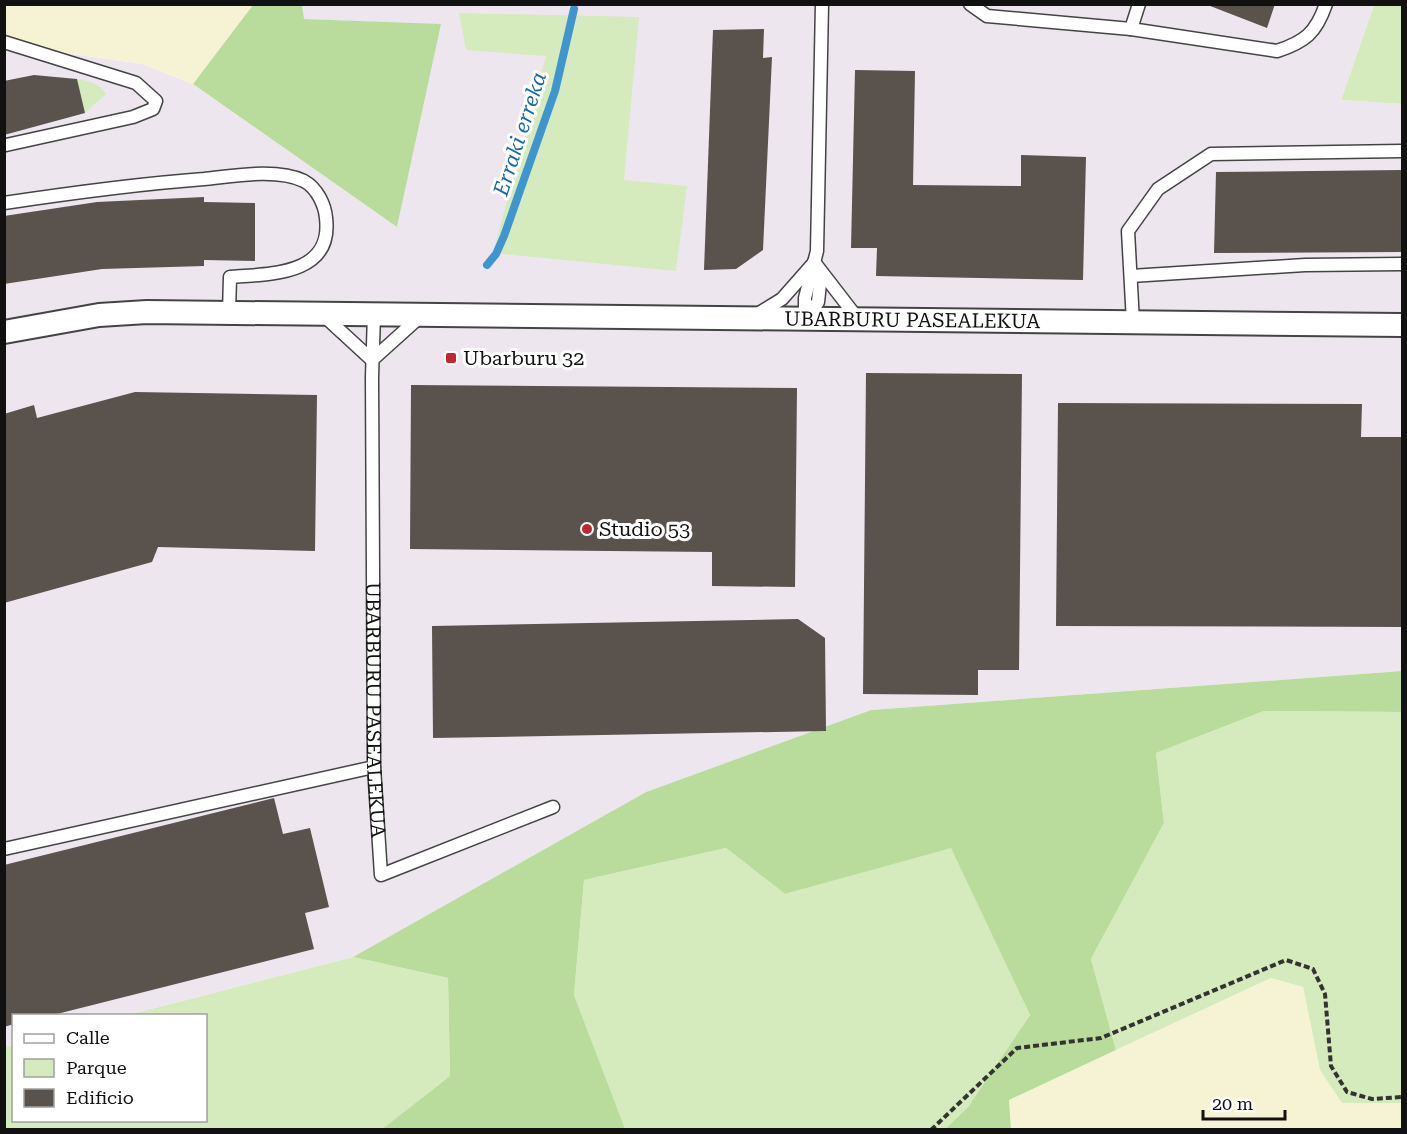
<svg xmlns="http://www.w3.org/2000/svg" width="1407" height="1134" font-family="'Roboto Serif',serif">
  <rect width="100%" height="100%" fill="#fffdf5"/>
  <path fill="#eee6ef" d="M302 5H1374L1341 100 1402 104V671L871 710 646 792 353 957 128 1015 14 1016 13 1045 5 1047V48L17 46 143 64 193 84 397 227 440 25 303 19Z"/>
  <path fill="#f6f3d4" d="M5 5H253L193 84 143 64 17 46 5 48Z
    M1271 978 1303 987 1320 1070 1342 1102 1402 1103V1129H1011L1009 1100Z"/>
  <path fill="#d5ebbd" d="M1374 5H1402V104L1341 100Z
    M459 13 639 17 624 180 687 186 676 271 493 253 546 56 466 50Z
    M77 79C90 81 99 83 106 94L85 113Z
    M1264 711 1402 712V1103H1342L1320 1070 1303 987 1271 978 1116 1050 1091 959 1164 823 1156 753Z
    M951 847 1030 1015 968 1107 945 1129 625 1130 574 995 584 880 726 848 785 894Z
    M353 957 448 978 450 1076 382 1129H5L4 1047 13 1045 14 1120H206V1016L128 1015Z"/>
  <path fill="#b9dc9c" d="M253 5H302L304 19 441 24 397 227 193 84Z
    M1402 671V712L1264 711 1156 753 1164 823 1091 959 1116 1050 1009 1100 1011 1129H945L968 1107 1030 1015 951 848 785 894 726 848 584 880 574 995 625 1129H382L450 1076 448 978 353 957 646 792 871 710Z"/>
  <g fill="none" stroke-linecap="round" stroke-linejoin="round">
    <path stroke="#3f96cf" stroke-width="8" d="M487 265 496 254 504 236 555 91 574 9"/>
  </g>
  <path fill="#5a524d" d="M1205 4H1275L1267 28Z
    M764 29 763 58 772 57 763 250 736 269 704 270 713 30Z
    M855 70 915 71 913 185 1021 186V155L1086 157 1083 280 876 276 877 248H851Z
    M34 75 77 79 85 113 4 135V81Z
    M1402 170V252L1214 253 1216 172Z
    M204 197V202L255 203V261L204 260V266L102 269 4 284V216L97 202Z
    M866 373 1022 374 1019 670H978V695L863 694Z
    M411 385 797 388 795 587 712 586V552L410 549Z
    M135 392 317 395 315 551 158 547 152 562 4 603V414L34 405 37 418Z
    M1058 403 1362 404 1361 437H1402V627L1056 626Z
    M798 619 825 638 826 731 433 738 432 626Z
    M274 798 283 834 310 828 329 907 305 913 314 949 49 1016H14V1024L4 1027V865Z"/>
  <g fill="none" stroke-linecap="round" stroke-linejoin="round">
    <g stroke="#444" stroke-width="15">
      <g id="lane">
        <path d="M970 4 987 16 1131 29"/>
        <path d="M1139 4 1131 29 1277 51C1305 42 1316 33 1326 4"/>
        <path d="M4 42 136 83 156 101 153 109 133 117 6 145"/>
        <path d="M4 203C71 193 137 184 204 179 233 176 277 168 304 181 317 188 325 205 326 218 333 275 271 274 230 277L229 313"/>
        <path d="M814 262 858 319"/>
        <path d="M1131 276 1305 265 1402 264"/>
        <path d="M322 314 372 360"/>
        <path id="s1" d="M374 314 372 377 374 767 381 875 553 807"/>
        <path d="M756 315 782 299 812 265"/>
        <path d="M805 319V298L817 251 822 4"/>
        <path d="M805 319 818 302 821 274"/>
        <path d="M1133 322 1128 231 1158 189 1211 154 1402 151"/>
        <path d="M372 360 422 315"/>
        <path d="M4 849 374 767"/>
      </g>
    </g>
    <g stroke="#444" stroke-width="26">
      <g id="street">
        <path id="s2" d="M4 332 99 315 147 312 1402 325"/>
      </g>
    </g>
    <path stroke="#333" stroke-width="4" stroke-dasharray="6 3" stroke-linecap="butt" d="M931 1130 1017 1048 1101 1038 1286 960 1313 969 1325 994 1331 1066 1347 1092 1372 1099 1402 1097"/>
    <use href="#lane" stroke="#fff" stroke-width="12"/>
    <use href="#street" stroke="#fff" stroke-width="22"/>
  </g>
  <g fill="#c4262e" stroke="#fff" stroke-width="2">
    <rect x="445" y="352" width="12" height="12" rx="3"/>
    <circle cx="587" cy="529" r="6"/>
  </g>
  <g text-anchor="middle" stroke-width="6" stroke-linejoin="round" paint-order="stroke">
    <g font-size="20" fill="#111" stroke="#fff">
      <text dy="7" stroke="none"><textPath href="#s2" startOffset="910">UBARBURU PASEALEKUA</textPath></text>
      <text dy="7" stroke="none"><textPath href="#s1" startOffset="396">UBARBURU PASEALEKUA</textPath></text>
    </g>
    <g font-size="20" fill="#111" stroke="#fff" text-anchor="start">
      <text x="463" y="365">Ubarburu 32</text>
      <text x="599" y="536">Studio 53</text>
    </g>
    <g font-size="21" font-style="italic" fill="#1768a6" stroke="#fff">
      <text transform="translate(520 134) rotate(-72)" y="7">Erraki erreka</text>
    </g>
  </g>
  <rect width="1407" height="1134" fill="none" stroke="#111111" stroke-width="12"/>
  <rect x="12" y="1014" width="195" height="108" fill="#ffffff" stroke="#a0a0a0" stroke-width="1.5"/>
  <rect x="24" y="1034" width="30" height="9" fill="#ffffff" stroke="#a0a0a0" stroke-width="1.5"/>
  <text x="66" y="1044" font-size="18" fill="#111111">Calle</text>
  <rect x="24" y="1059" width="30" height="18" fill="#d5ebbd" stroke="#a0a0a0" stroke-width="1.5"/>
  <text x="66" y="1074" font-size="18" fill="#111111">Parque</text>
  <rect x="24" y="1089" width="30" height="18" fill="#5a524d" stroke="#a0a0a0" stroke-width="1.5"/>
  <text x="66" y="1104" font-size="18" fill="#111111">Edificio</text>
  <path d="M1203 1110v9h82v-9" fill="none" stroke="#111111" stroke-width="3"/>
  <text x="1212" y="1110" font-size="18" fill="#111111" stroke="#ffffff" stroke-width="4.5" paint-order="stroke">20 m</text>
</svg>
